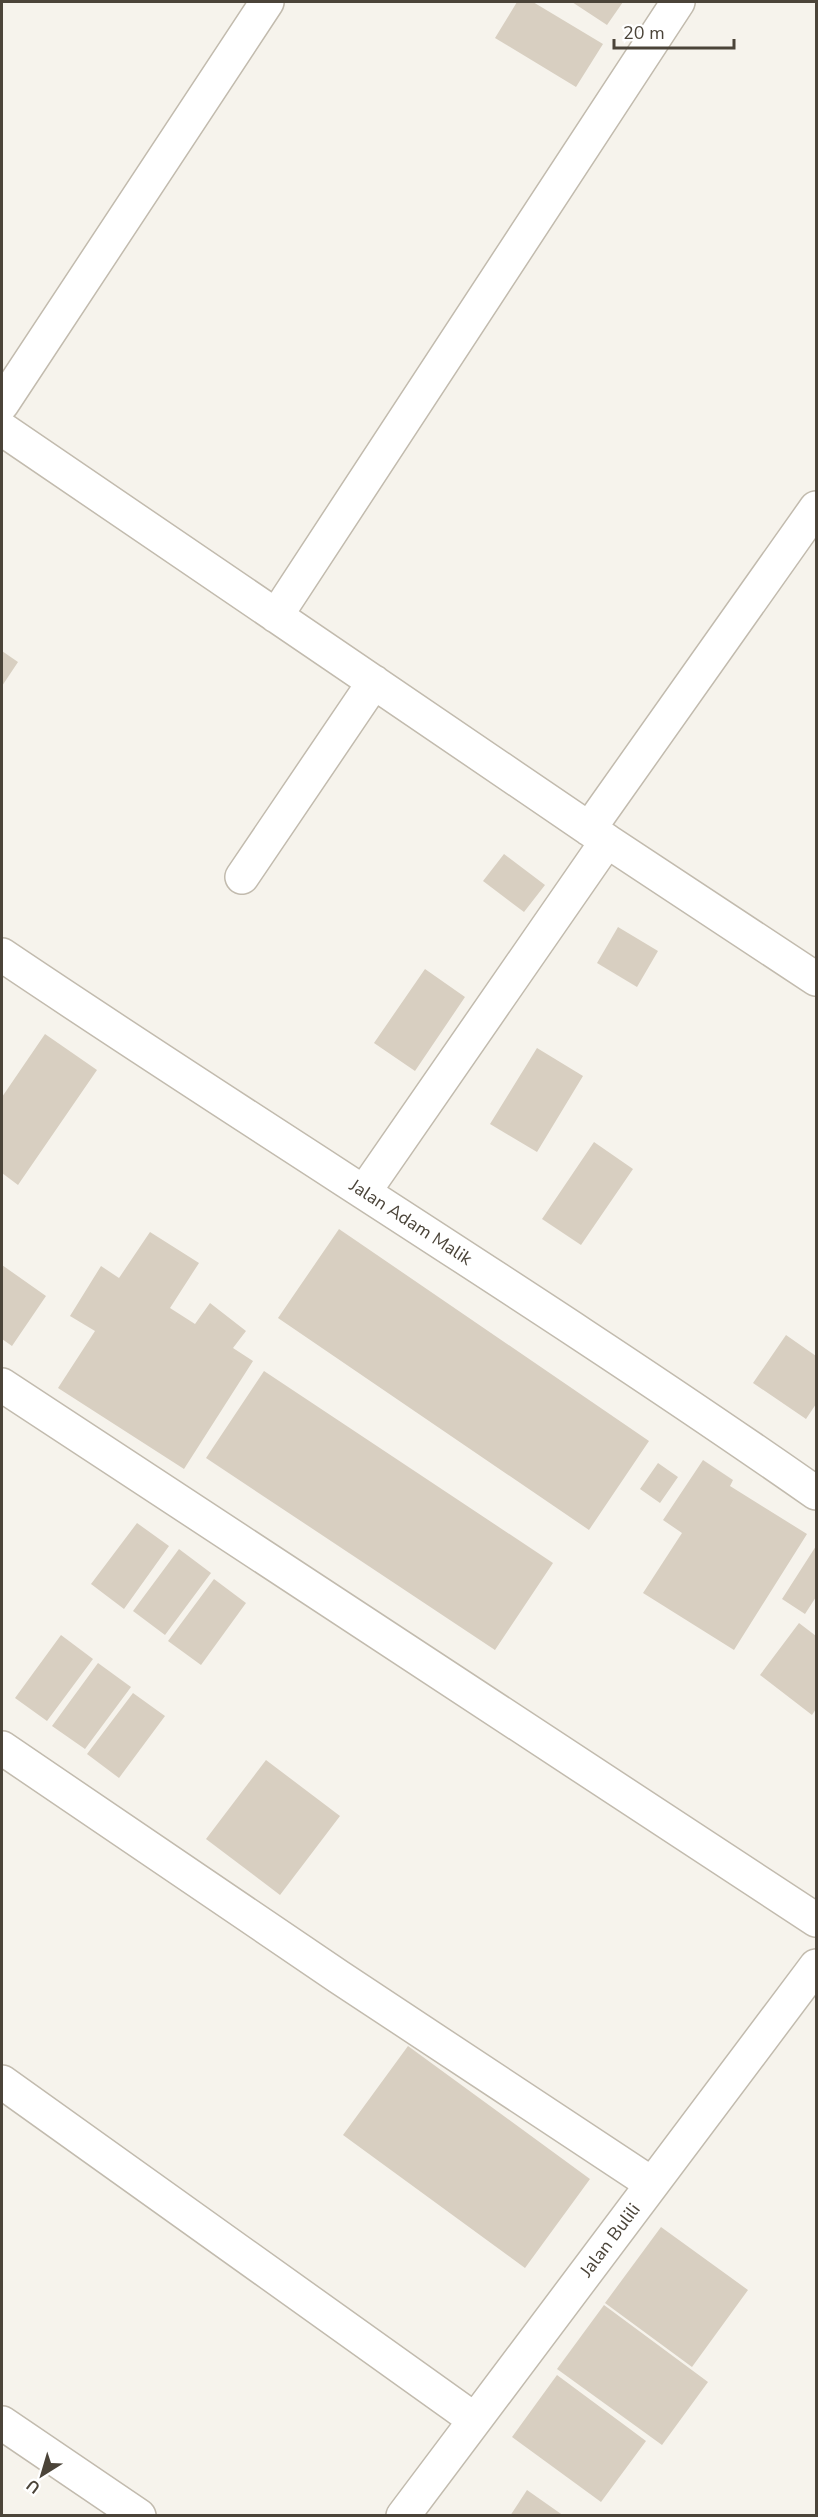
<svg xmlns="http://www.w3.org/2000/svg" width="818" height="2517" font-family="'Nunito Sans',sans-serif">
  <rect width="100%" height="100%" fill="#f6f3ec"/>
  <path fill="#d8cfc1" d="M517 2H533L603 44 576 87 495 38Z
    M572 2H623L607 25Z
    M2 651 18 662 2 686Z
    M504 854 545 885 524 912 483 881Z
    M618 927 658 951 637 987 597 963Z
    M425 969 465 997 415 1071 374 1043Z
    M45 1034 97 1070 18 1185 2 1173V1097Z
    M537 1048 583 1076 537 1152 490 1124Z
    M594 1142 633 1169 581 1245 542 1219Z
    M339 1229 649 1441 589 1530 278 1318Z
    M150 1232 199 1263 170 1308 195 1324 210 1303 246 1331 233 1348 253 1361 184 1469 58 1388 95 1331 70 1316 101 1266 119 1278Z
    M2 1265 46 1296 12 1346 2 1339Z
    M786 1335 816 1356V1404L806 1419 753 1383Z
    M264 1371 553 1563 495 1650 206 1458Z
    M703 1460 733 1480 730 1486 807 1534 734 1650 643 1593 682 1533 663 1520Z
    M658 1463 678 1477 660 1503 640 1489Z
    M137 1523 169 1546 124 1609 91 1584Z
    M816 1546V1597L805 1614 782 1599Z
    M179 1549 211 1573 165 1635 133 1611Z
    M214 1579 246 1603 201 1665 168 1641Z
    M799 1623 816 1636V1709L812 1715 760 1675Z
    M61 1635 93 1659 47 1721 15 1698Z
    M98 1663 131 1687 85 1749 52 1726Z
    M133 1693 165 1716 119 1778 87 1754Z
    M266 1760 340 1816 280 1895 206 1839Z
    M408 2046 590 2179 525 2268 343 2135Z
    M661 2227 748 2290 692 2367 605 2303Z
    M604 2305 708 2382 662 2445 557 2369Z
    M557 2375 646 2441 601 2502 512 2437Z
    M527 2490 564 2516H510Z"/>
  <g fill="none" stroke-linecap="round" stroke-linejoin="round">
    <g stroke="#c2bbae" stroke-width="36">
      <path id="minor" d="M2 404 267 2
        M2 429 607 841
        M276 616 678 2
        M589 829 816 508
        M242 877 374 682
        M2 955C272 1137 550 1307 816 1493
        M364 1192 607 841 816 979
        M2 1385 816 1920
        M2 1748 339 1977 652 2184
        M2 2082 475 2420
        M2 2423 139 2516
        M403 2516 816 1966"/>
    </g>
    <use href="#minor" stroke="#fff" stroke-width="33"/>
  </g>
  <g text-anchor="middle" stroke-width="4.5" stroke-linejoin="round" paint-order="stroke">
    <g font-size="18" fill="#4b4439" stroke="#fff">
      <text transform="translate(411 1222) rotate(33)" y="6">Jalan Adam Malik</text>
      <text transform="translate(610 2240) rotate(-53)" y="6">Jalan Bulili</text>
    </g>
  </g>
  <rect width="818" height="2517" fill="none" stroke="#4b4439" stroke-width="6"/>
  <g transform="translate(42 2475) rotate(217)" stroke="#ffffff" stroke-width="4.5" paint-order="stroke">
  <path d="M0-4.5L10 22L0 15L-10 22Z" fill="#4b4439"/>
  <text y="-9" font-size="16" font-weight="bold" text-anchor="middle" fill="#4b4439">U</text>
  </g>
  <path d="M614 39v9h120v-9" fill="none" stroke="#4b4439" stroke-width="3"/>
  <text x="623" y="39" font-size="18" fill="#4b4439" stroke="#ffffff" stroke-width="4.5" paint-order="stroke">20 m</text>
</svg>
